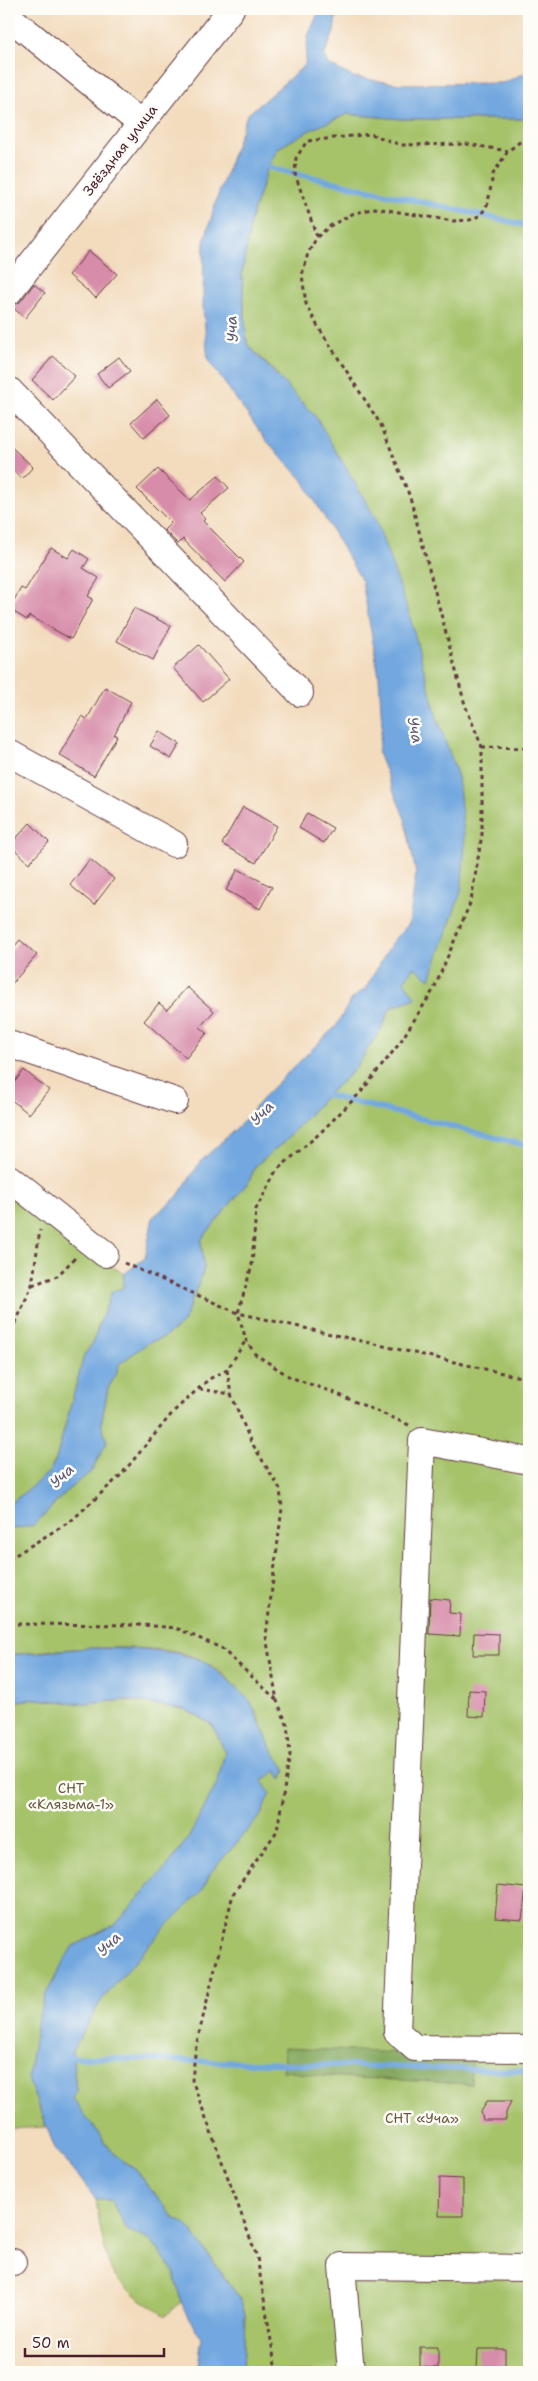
<svg xmlns="http://www.w3.org/2000/svg" width="538" height="2381" font-family="'Shantell Sans',sans-serif">
  <rect width="100%" height="100%" fill="#fdfcf7"/>
  <filter id="ink" filterUnits="userSpaceOnUse"><feTurbulence type="fractalNoise" baseFrequency=".02" numOctaves="2"/><feDisplacementMap in="SourceGraphic" scale="10" xChannelSelector="R" yChannelSelector="G"/><feConvolveMatrix kernelMatrix="1 2 1 2 8 2 1 2 1" color-interpolation-filters="sRGB"/></filter>
  <filter id="wash" filterUnits="userSpaceOnUse"><feTurbulence type="fractalNoise" baseFrequency=".0096" numOctaves="4" result="noise"/><feDisplacementMap in="SourceGraphic" scale="20" xChannelSelector="R" yChannelSelector="G"/><feGaussianBlur stdDeviation="1.12" result="paint"/><feColorMatrix in="noise" values="0 0 0 0 0 0 0 0 0 0 0 0 0 0 0 0 0 1.4 0 .05"/><feComposite in="paint" operator="in"/></filter>
  <g filter="url(#wash)">
    <rect width="100%" height="100%" fill="#f3dcbe"/>
    <path fill="#a6c36a" stroke="#78714a" d="M347 114 401 119H529V2372H243L245 2314 240 2299 186 2224 175 2219 137 2171 114 2154 73 2099 76 2091 72 2051 101 2001 157 1936 202 1891 211 1872 261 1815 262 1781 276 1770 282 1778 286 1770C281 1763 275 1756 271 1748 263 1733 260 1713 248 1700 237 1686 218 1668 202 1660 162 1640 53 1649 9 1655V1530L34 1525 69 1489 91 1471 107 1442 101 1424 108 1388 116 1375 119 1364 148 1343 164 1337 183 1323 204 1269 201 1240 249 1181 256 1165 285 1141 327 1095 354 1070 384 1024 390 1008 416 998 404 981 414 967 430 978 458 777 437 718 277 374 247 344 242 275 251 219 268 167 278 148 310 130Z
      M9 1186 85 1249 124 1274 123 1288 112 1291 92 1344 84 1356 56 1460 48 1473 9 1505Z
      M37 1699 86 1704 126 1700 184 1709 213 1725 225 1752 217 1784 189 1837 169 1864 116 1924 72 1947 37 2022 28 2079 46 2127 9 2129V1702Z
      M96 2200H111L127 2230 151 2241 174 2272 181 2302 165 2316C150 2305 124 2290 114 2275 105 2261 98 2217 96 2200Z"/>
    <path fill="#84a95e" stroke="#676444" d="M284 2048 473 2056 471 2084 321 2076 283 2071Z"/>
    <path fill="#72a7df" stroke="#5e6385" d="M320 9 337 10 334 32 324 56 328 64 353 77 400 84 503 83 529 71V119H401L348 114 310 130 278 148 268 167 251 219 242 275 247 344 316 417 375 517 409 613 437 718 458 777 465 844 461 892 430 979 414 967 404 981 416 998 390 1008 384 1024 354 1070 327 1095 285 1141 256 1165 249 1181 201 1240 204 1269 183 1323 164 1337 148 1343 119 1364 116 1375 108 1388 101 1424 107 1442 91 1472 69 1489 34 1525 9 1530V1505L48 1473 56 1460 84 1356 92 1344 112 1291 123 1288 124 1274 145 1258 153 1217 177 1197 201 1161 243 1122 266 1094 336 1026 351 1000 366 988 394 939 409 924 416 874 405 819 378 753 382 725 379 676 362 581 302 479 265 439 208 360 203 307 204 242 217 198 247 115 305 65 308 36Z
      M87 1648 144 1649 176 1653 202 1660 226 1678 250 1701 271 1748 286 1770 281 1779 276 1771 262 1781 270 1793 261 1815 211 1872 202 1891 157 1936 101 2001 72 2051 76 2091 73 2099 114 2154 137 2171 175 2219 186 2224 240 2299 245 2314 243 2372H197L202 2337 194 2327 181 2302 174 2272 151 2241 127 2230 111 2200H96L73 2169 56 2151 28 2079 37 2022 46 1994 72 1947 116 1924 169 1864 189 1837 217 1784 225 1752 213 1725 184 1709 126 1700 86 1704 37 1699 9 1702V1655Z"/>
    <g fill="none" stroke-linecap="round" stroke-linejoin="round">
      <path stroke="#72a7df" stroke-width="5.5" d="M263 166 529 226
        M327 1095 529 1146
        M67 2057 529 2071"/>
    </g>
    <g id="blocks">
      <path fill="#d78ca9" d="M89 251 117 274 96 298 69 275Z
        M34 284 45 293 25 318 11 306 20 302Z
        M53 356 75 376 53 400 32 380Z
        M119 357 130 371 108 388 97 374Z
        M157 399 170 415 144 438 131 423Z
        M9 445 33 467 22 479 9 467Z
        M158 469 190 500 218 476 229 488 200 513 205 519 203 521 244 562 225 582 183 539 178 544 164 530 171 523 137 489Z
        M51 548 68 558 74 549 89 559 83 568 99 578 88 596 93 599 71 639 29 616 27 620 9 609 21 588 25 590Z
        M134 608 171 626 153 660 117 641Z
        M199 645 229 679 203 702 173 668Z
        M105 687 131 702 114 735 117 736 94 776 59 755 82 716 87 719Z
        M159 731 180 744 171 759 150 746Z
        M243 807 277 826 256 863 222 844Z
        M307 813 333 828 324 843 299 828Z
        M30 823 49 842 29 863 10 845Z
        M90 859 114 879 94 905 70 885Z
        M238 869 272 887 260 909 226 890Z
        M20 940 37 955 9 987V953Z
        M187 987 214 1011 200 1027 207 1033 186 1058 144 1021 159 1003 167 1010Z
        M24 1070 49 1090 29 1114 9 1098V1089Z
        M430 1598 450 1600 449 1613 461 1614 460 1636 429 1634Z
        M474 1633 499 1634V1655H473Z
        M469 1690 485 1691 484 1717 468 1716Z
        M498 1885 526 1888 522 1920 495 1918Z
        M487 2101H511L506 2113V2120H483L481 2112Z
        M440 2178 463 2179V2216H439Z
        M420 2347H438V2368L420 2367Z
        M478 2349H505V2370H477Z"/>
    </g>
  </g>
  <g filter="url(#ink)">
    <use href="#blocks" fill-opacity="0" stroke="#633b41" stroke-width="1"/>
    <g fill="none" stroke-linecap="round" stroke-linejoin="round">
      <g stroke="#633b41" stroke-width="28">
        <path id="minor" d="M9 17 141 124
          M9 292 231 9
          M9 390 300 693
          M9 753 174 844
          M9 1044 175 1101
          M9 1178 105 1254
          M529 1461 422 1441 397 2032 415 2048 529 2049
          M9 2262H13
          M351 2372 342 2266 529 2268"/>
      </g>
      <path stroke="#633b41" stroke-width="3" stroke-dasharray="4 4" stroke-linecap="butt" d="M317 237 295 174 296 158 307 141 371 134 401 145 467 144 508 151
        M482 747 529 748
        M124 1263 238 1313 529 1379
        M32 1285 57 1276 75 1258
        M9 1338 32 1285 40 1230
        M227 1370 231 1394 250 1440 280 1489 282 1508 266 1636 277 1701 287 1724 290 1754 277 1831 233 1894 196 2046 192 2080 257 2257 275 2364 273 2372
        M199 1389 231 1394
        M409 1425 335 1393 290 1377 255 1354 246 1340 238 1313 252 1265 256 1209 278 1169 319 1134 361 1092 399 1044 434 989 471 901 482 834V747L465 705 410 497 381 425 317 325 306 304 302 275 308 253 317 237 330 226 352 214 375 208 453 221 470 220 481 215 488 203 493 174 508 151 529 135
        M9 1559 72 1520 121 1475 174 1411 209 1379 227 1370 246 1340
        M9 1624 143 1625 176 1628 221 1648 277 1700"/>
      <use href="#minor" stroke="#fff" stroke-width="26"/>
    </g>
  </g>
  <g text-anchor="middle" stroke-width="5" stroke-linejoin="round" paint-order="stroke">
    <g font-size="14" fill="#4a1f2b" stroke="#fdfcf7">
      <text transform="translate(120 150) rotate(-52)" y="5">Звёздная улица</text>
    </g>
    <g font-size="14" fill="#6a5841" stroke="#fdfcf7">
      <text x="71" y="1793">СНТ<tspan x="71" dy="16">«Клязьма-1»</tspan></text>
      <text x="422" y="2123">СНТ «Уча»</text>
    </g>
    <g font-size="15" font-style="italic" fill="#5a5573" stroke="#fdfcf7">
      <text transform="translate(232 329) rotate(-94)" y="5">Уча</text>
      <text transform="translate(415 730) rotate(77)" y="5">Уча</text>
      <text transform="translate(262 1113) rotate(-46)" y="5">Уча</text>
      <text transform="translate(62 1476) rotate(-43)" y="5">Уча</text>
      <text transform="translate(109 1944) rotate(-45)" y="5">Уча</text>
    </g>
  </g>
  <rect width="538" height="2381" fill="none" stroke="#fdfcf7" stroke-width="30"/>
  <path d="M25 2348v8h139v-8" fill="none" stroke="#4a1f2b" stroke-width="2.5"/>
  <text x="32" y="2348" font-size="15" fill="#4a1f2b" stroke="#fdfcf7" stroke-width="4" paint-order="stroke">50 m</text>
</svg>
